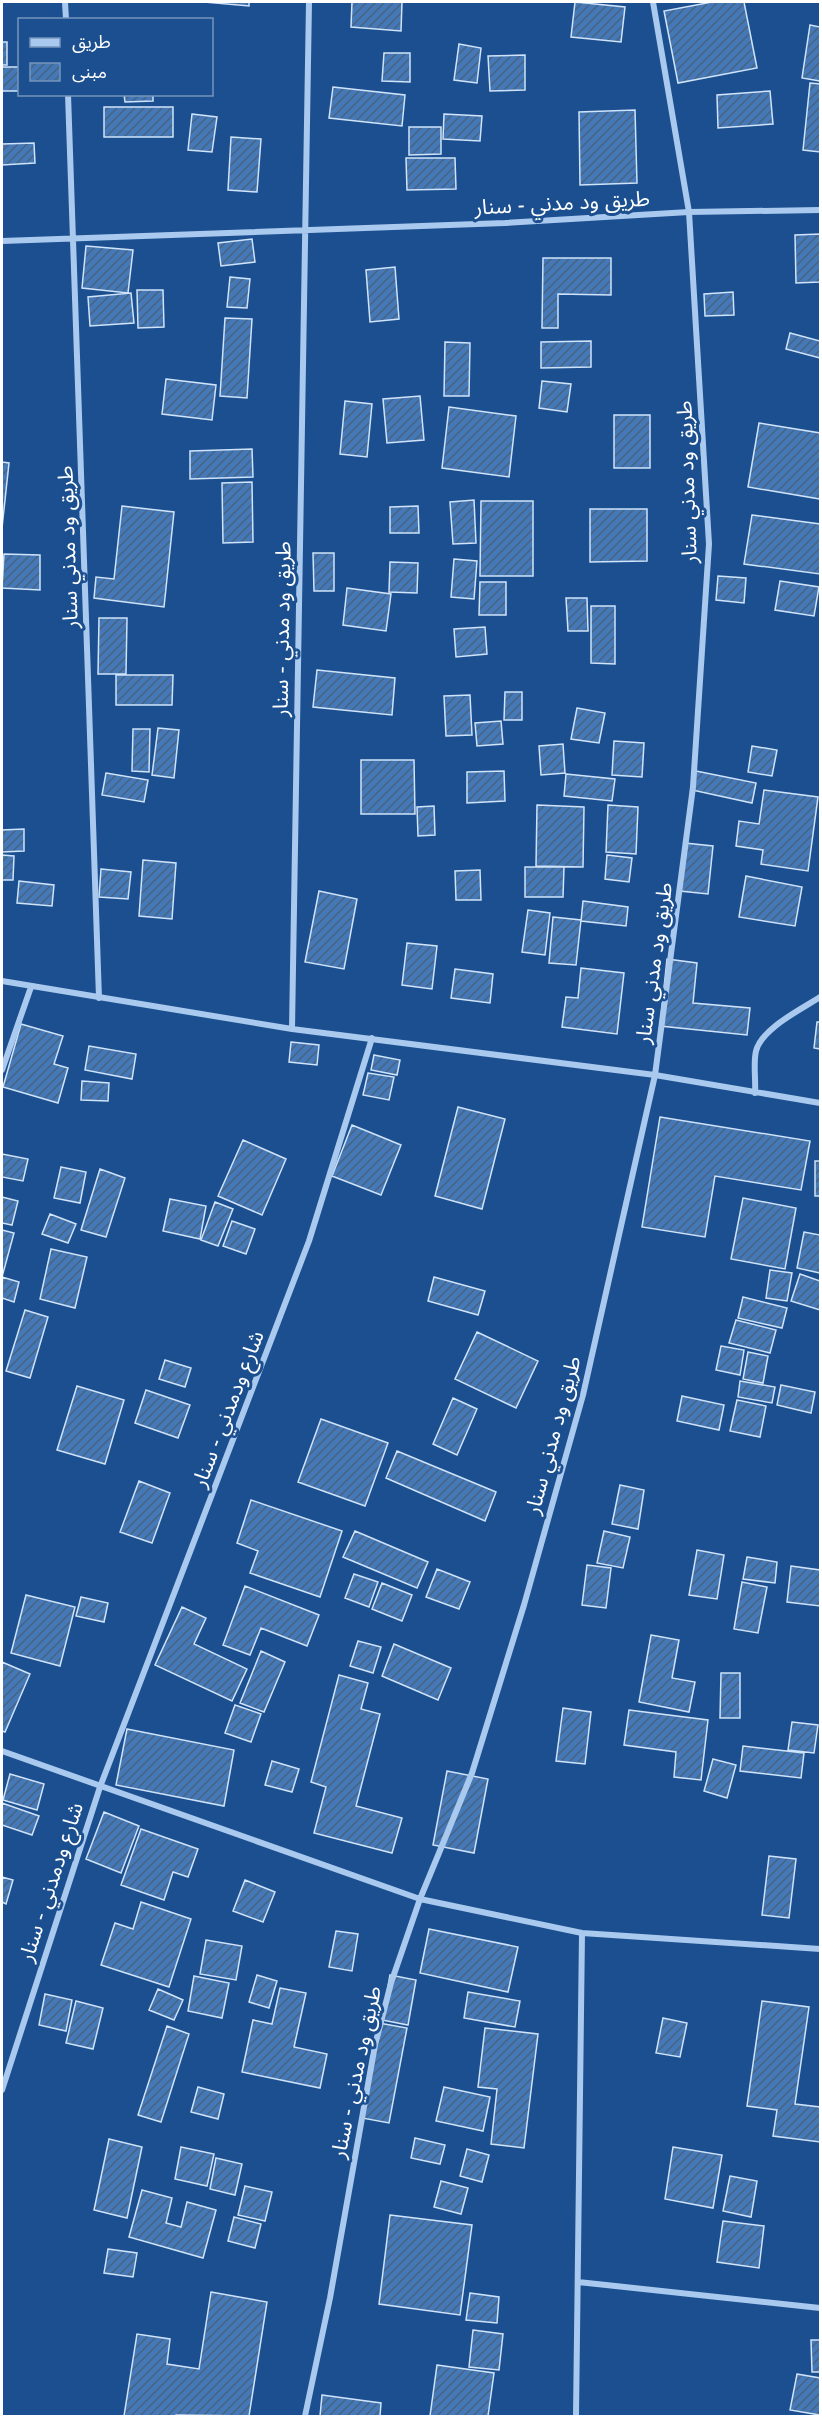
<svg xmlns="http://www.w3.org/2000/svg" width="822" height="2418" font-family="Arial,'Noto Sans Arabic',sans-serif">
  <defs>
    <pattern id="building-hatch" width="6" height="6" patternUnits="userSpaceOnUse" patternTransform="scale(1.5)"><rect width="6" height="6" fill="#4478b7"/><path d="M-1 1l2-2M0 6l6-6M5 7l2-2" fill="none" stroke="#486282"/></pattern>
  </defs>
  <rect width="100%" height="100%" fill="#1b4f8f"/>
  <path fill="url(#building-hatch)" stroke="#cfe3fa" stroke-width="1.5" d="M204 2H249V6Z
    M352 2H402L401 31 351 27Z
    M575 2 625 7 621 42 571 37Z
    M712 2H744L757 68 678 83 664 11Z
    M810 25 820 27V81L802 78Z
    M2 42H7V65H2Z
    M459 44 481 48 477 83 454 80Z
    M384 53H410V82L382 81Z
    M525 55V90L490 91 488 56Z
    M2 67H20V91H2Z
    M810 83 820 84V152L803 150Z
    M333 87 405 95 402 126 329 118Z
    M770 91 773 124 718 128 717 95Z
    M124 94H153V101L125 102Z
    M104 107H173V137H104Z
    M635 110 637 183 580 185 579 112Z
    M192 114 217 117 212 152 188 150Z
    M444 114 482 116 480 141 443 139Z
    M409 127H441V154L409 155Z
    M231 137 261 139 257 192 228 190Z
    M34 143 35 163 2 165V144Z
    M406 158H455L456 189 407 190Z
    M820 234V282L796 283 795 235Z
    M252 239 255 262 221 266 218 243Z
    M86 246 133 250 128 293 82 288Z
    M543 258H611V295L558 294V328H542Z
    M395 267 399 319 370 322 366 270Z
    M230 277 250 279 247 308 227 307Z
    M137 290H163L164 327 138 328Z
    M733 292 734 315 705 316 704 294Z
    M131 293 134 323 90 326 88 297Z
    M225 318 252 319 247 398 220 396Z
    M790 333 820 341V358L786 349Z
    M591 341V367L541 368V342Z
    M445 342 470 343 469 396H444Z
    M166 379 216 385 212 420 162 414Z
    M542 381 571 384 567 412 539 408Z
    M420 396 424 440 387 443 383 399Z
    M345 401 372 404 367 457 340 454Z
    M449 407 516 416 509 477 442 468Z
    M614 415H650V468H614Z
    M759 423 820 433V499L748 487Z
    M252 449 253 477 190 479V451Z
    M2 462 9 463 2 528Z
    M252 482 253 542 223 543 222 483Z
    M474 500 476 543 453 544 450 502Z
    M481 501H533V576H480Z
    M122 506 174 512 164 607 94 598 96 577 114 579Z
    M418 506 419 533H390V507Z
    M590 509H647V561L590 562Z
    M752 515 820 524V574L744 564Z
    M313 553H334V591H314Z
    M4 554 40 555V590L2 588Z
    M454 559 477 561 474 599 451 597Z
    M390 562 418 563 417 593 389 592Z
    M718 576 746 578 744 603 716 600Z
    M780 581 819 587 814 616 775 610Z
    M480 582H506V615H479Z
    M347 588 391 594 386 631 343 625Z
    M566 598H587L588 631H568Z
    M591 606H615V664L591 663Z
    M99 618H127L126 674H98Z
    M485 627 487 654 456 657 454 629Z
    M317 670 395 678 392 715 313 707Z
    M116 675H173L172 705H116Z
    M505 692H522V720H504Z
    M470 695 472 735 446 736 444 696Z
    M577 708 605 713 599 743 571 739Z
    M501 721 503 744 477 746 475 723Z
    M158 728 179 730 174 778 152 775Z
    M133 729H150L149 772 132 771Z
    M614 741 644 743 642 777 612 775Z
    M563 744 565 773 541 775 539 746Z
    M752 746 777 750 772 776 748 772Z
    M361 760H414L415 814H361Z
    M504 771 505 801 467 803V772Z
    M696 771 756 783 752 803 692 790Z
    M106 773 148 780 144 802 102 795Z
    M566 774 615 779 612 801 564 796Z
    M764 790 818 797 808 871 761 864 763 850 736 846 739 821 759 824Z
    M537 805 584 807 583 867 536 866Z
    M608 805 638 807 636 854 606 852Z
    M434 806 435 835 418 836 417 807Z
    M24 829V851L2 852V830Z
    M685 843 713 846 708 894 680 891Z
    M2 855 14 856 13 880H2Z
    M607 855 632 858 629 882 605 879Z
    M143 860 176 863 172 919 139 916Z
    M525 867H564L563 897H525Z
    M101 869 131 872 128 899 99 897Z
    M480 870 481 900H456L455 871Z
    M746 876 802 887 795 926 739 917Z
    M19 881 54 885 52 906 17 903Z
    M319 891 357 899 344 969 305 962Z
    M583 901 628 907 626 926 581 921Z
    M528 910 550 913 545 955 522 952Z
    M553 917 581 920 576 965 549 963Z
    M407 943 437 946 432 989 402 985Z
    M667 959 697 963 693 1003 750 1008 747 1035 660 1026Z
    M581 968 624 973 617 1034 562 1027 566 997 578 998Z
    M455 969 493 974 490 1003 451 998Z
    M817 1022H820V1049L814 1048Z
    M21 1024 63 1036 54 1064 68 1068 58 1103 3 1087Z
    M291 1042 319 1045 317 1065 289 1062Z
    M89 1046 136 1054 132 1079 85 1070Z
    M374 1055 400 1060 397 1075 371 1070Z
    M368 1073 394 1077 389 1100 363 1095Z
    M82 1081 109 1083 108 1101 81 1100Z
    M458 1107 505 1119 482 1209 435 1196Z
    M660 1117 810 1141 801 1190 715 1176 705 1237 642 1227Z
    M352 1125 401 1145 381 1195 332 1176Z
    M243 1140 286 1159 262 1215 218 1196Z
    M2 1154 28 1159 23 1181 2 1177Z
    M815 1161H820V1196H815Z
    M61 1167 86 1172 80 1203 54 1198Z
    M100 1169 125 1178 106 1237 81 1230Z
    M2 1197 18 1201 12 1225 2 1223Z
    M743 1198 796 1208 785 1269 731 1259Z
    M170 1199 206 1206 200 1239 163 1231Z
    M215 1202 233 1209 218 1246 201 1240Z
    M50 1214 76 1224 68 1243 42 1234Z
    M232 1221 255 1229 246 1254 223 1246Z
    M2 1230 14 1233 2 1277Z
    M804 1232 820 1235V1273L797 1268Z
    M51 1249 87 1257 75 1308 40 1299Z
    M770 1270 792 1273 787 1301 766 1298Z
    M800 1274 820 1281V1310L791 1301Z
    M2 1277 19 1282 14 1302 2 1298Z
    M434 1277 485 1291 478 1315 428 1301Z
    M743 1297 787 1308 782 1328 738 1318Z
    M25 1310 48 1317 30 1378 6 1371Z
    M736 1320 776 1330 770 1353 729 1343Z
    M477 1332 538 1361 516 1408 455 1379Z
    M721 1346 744 1350 740 1375 716 1370Z
    M748 1352 768 1356 763 1383 743 1379Z
    M165 1360 191 1368 185 1387 159 1379Z
    M740 1381 775 1387 772 1403 738 1397Z
    M781 1385 815 1392 811 1413 777 1405Z
    M77 1386 124 1400 105 1464 57 1450Z
    M146 1390 190 1405 178 1438 135 1423Z
    M682 1396 724 1405 719 1430 677 1421Z
    M453 1398 477 1409 457 1455 433 1444Z
    M737 1400 766 1406 760 1437 730 1431Z
    M321 1419 388 1443 365 1506 298 1482Z
    M397 1451 496 1492 485 1521 386 1478Z
    M139 1481 170 1493 152 1543 120 1532Z
    M620 1485 644 1490 638 1529 612 1524Z
    M251 1500 342 1531 320 1597 250 1573 258 1551 237 1543Z
    M355 1531 428 1562 417 1588 343 1557Z
    M604 1531 630 1537 623 1568 597 1563Z
    M697 1550 724 1555 717 1599 689 1595Z
    M747 1557 777 1562 775 1583 743 1579Z
    M587 1565 611 1568 606 1608 582 1605Z
    M791 1566 820 1570V1606L787 1602Z
    M437 1569 470 1582 459 1609 426 1597Z
    M354 1574 378 1582 369 1607 345 1598Z
    M742 1582 767 1587 758 1633 734 1629Z
    M382 1583 412 1595 402 1621 372 1609Z
    M245 1586 319 1615 307 1646 261 1628 250 1655 223 1645Z
    M26 1595 75 1607 60 1666 11 1653Z
    M81 1597 108 1603 104 1622 76 1616Z
    M182 1607 206 1618 194 1644 247 1669 232 1701 155 1665Z
    M651 1635 679 1640 672 1678 695 1682 689 1712 639 1702Z
    M358 1641 381 1647 373 1673 350 1666Z
    M394 1644 451 1668 438 1700 382 1676Z
    M261 1651 285 1662 264 1712 240 1703Z
    M2 1662 30 1674 5 1732 2 1731Z
    M721 1673H740V1718H720Z
    M339 1675 368 1683 361 1709 380 1714 356 1806 402 1818 392 1853 314 1833 326 1787 311 1782Z
    M235 1705 261 1714 251 1742 225 1733Z
    M563 1708 591 1712 585 1764 556 1761Z
    M629 1710 708 1720 701 1780 674 1777 676 1752 624 1745Z
    M792 1722 818 1725 814 1753 788 1750Z
    M127 1729 234 1750 224 1806 116 1785Z
    M743 1746 804 1753 801 1778 740 1771Z
    M713 1759 736 1765 727 1798 704 1791Z
    M272 1761 299 1769 292 1792 265 1785Z
    M447 1771 488 1779 474 1853 433 1845Z
    M10 1774 44 1784 37 1810 3 1800Z
    M2 1803 39 1816 32 1835 2 1825Z
    M104 1812 139 1826 121 1873 86 1859Z
    M141 1829 198 1849 188 1877 173 1872 164 1900 121 1885Z
    M769 1856 796 1859 789 1918 762 1915Z
    M2 1877 13 1880 6 1904 2 1902Z
    M245 1880 275 1892 263 1922 233 1911Z
    M141 1902 191 1919 169 1987 101 1965 115 1923 133 1929Z
    M429 1929 518 1947 508 1992 420 1973Z
    M336 1931 358 1934 352 1971 329 1967Z
    M206 1940 242 1946 236 1980 200 1974Z
    M257 1975 277 1981 269 2008 249 2002Z
    M390 1975 416 1980 408 2025 382 2020Z
    M194 1976 229 1983 222 2018 188 2011Z
    M280 1988 306 1993 294 2047 327 2054 320 2088 242 2072 253 2020 272 2024Z
    M158 1989 183 2000 174 2020 149 2010Z
    M468 1992 520 2001 515 2027 464 2018Z
    M45 1994 72 2000 66 2031 39 2025Z
    M76 2001 103 2008 93 2049 66 2043Z
    M762 2001 809 2007 795 2104 820 2107V2142L773 2136 777 2110 747 2106Z
    M663 2018 687 2023 680 2057 656 2053Z
    M379 2023 407 2028 389 2123 362 2118Z
    M167 2026 189 2034 161 2122 138 2115Z
    M485 2028 538 2034 524 2148 491 2144 497 2089 478 2087Z
    M198 2087 224 2094 218 2119 191 2112Z
    M444 2087 490 2097 483 2131 436 2121Z
    M415 2138 445 2145 440 2164 411 2158Z
    M109 2139 142 2147 127 2218 94 2210Z
    M181 2147 214 2154 207 2186 175 2179Z
    M673 2147 722 2155 713 2208 665 2199Z
    M467 2149 489 2155 482 2182 460 2176Z
    M216 2158 242 2164 235 2195 210 2189Z
    M730 2176 757 2181 751 2217 723 2211Z
    M441 2181 468 2188 461 2214 434 2207Z
    M245 2186 272 2192 265 2221 238 2215Z
    M142 2190 172 2198 166 2223 181 2227 187 2202 216 2210 203 2258 129 2237Z
    M390 2215 472 2225 460 2315 379 2304Z
    M234 2217 261 2224 255 2248 228 2241Z
    M723 2221 764 2226 759 2268 717 2262Z
    M108 2249 137 2253 133 2277 104 2273Z
    M211 2292 267 2302 249 2416 176 2415 175 2416H124L137 2334 170 2339 167 2364 199 2369Z
    M470 2293 499 2297 497 2323 466 2320Z
    M473 2330 503 2334 499 2370 469 2367Z
    M811 2340H820V2372H812Z
    M437 2365 494 2373 488 2416H430Z
    M797 2374 820 2378V2415L790 2410Z
    M322 2395 381 2403 380 2416H320Z"/>
  <g fill="none" stroke-linecap="round" stroke-linejoin="round">
    <path stroke="#a9c9ee" stroke-width="6" d="M65 2 66 20
      M68 94 99 998
      M2 241 505 223 689 212 820 210
      M2 981 292 1029 655 1075 820 1103
      M292 1029 309 2
      M2 1070 31 987
      M755 1093C756 1080 753 1063 756 1051 762 1028 802 1009 820 997
      M2 1751 420 1899 582 1933 820 1949
      M2 2090 100 1787 309 1241 372 1038
      M578 2282 820 2308
      M305 2416 330 2298 375 2045 391 1983 420 1899 472 1773 524 1605 583 1395 655 1075 693 787 709 544 689 212 653 2
      M576 2416 582 1933"/>
  </g>
  <g text-anchor="middle" stroke-width="6" stroke-linejoin="round" paint-order="stroke">
    <g font-size="21" fill="#fff" stroke="#1b4f8f">
      <text transform="translate(562 203) rotate(-3)" y="7">طريق ود مدني - سنار</text>
      <text transform="translate(687 482) rotate(-92)" y="7">طريق ود مدني سنار</text>
      <text transform="translate(68 547) rotate(-92)" y="7">طريق ود مدني سنار</text>
      <text transform="translate(282 629) rotate(-89)" y="7">طريق ود مدني - سنار</text>
      <text transform="translate(654 963) rotate(-82)" y="7">طريق ود مدني سنار</text>
      <text transform="translate(228 1409) rotate(-69)" y="7">شارع ودمدني - سنار</text>
      <text transform="translate(553 1435) rotate(-75)" y="7">طريق ود مدني سنار</text>
      <text transform="translate(51 1882) rotate(-72)" y="7">شارع ودمدني - سنار</text>
      <text transform="translate(356 2072) rotate(-78)" y="7">طريق ود مدني - سنار</text>
    </g>
  </g>
  <rect width="822" height="2418" fill="none" stroke="#ffffff" stroke-width="6"/>
  <rect x="18" y="18" width="195" height="78" fill="#1b4f8f" stroke="#7695bc" stroke-width="1.5"/>
  <rect x="30" y="38" width="30" height="9" fill="#a9c9ee" stroke="#7695bc" stroke-width="1.5"/>
  <text x="72" y="48" font-size="18" fill="#ffffff">طريق</text>
  <rect x="30" y="63" width="30" height="18" fill="url(#building-hatch)" stroke="#7695bc" stroke-width="1.5"/>
  <text x="72" y="78" font-size="18" fill="#ffffff">مبنى</text>
</svg>
